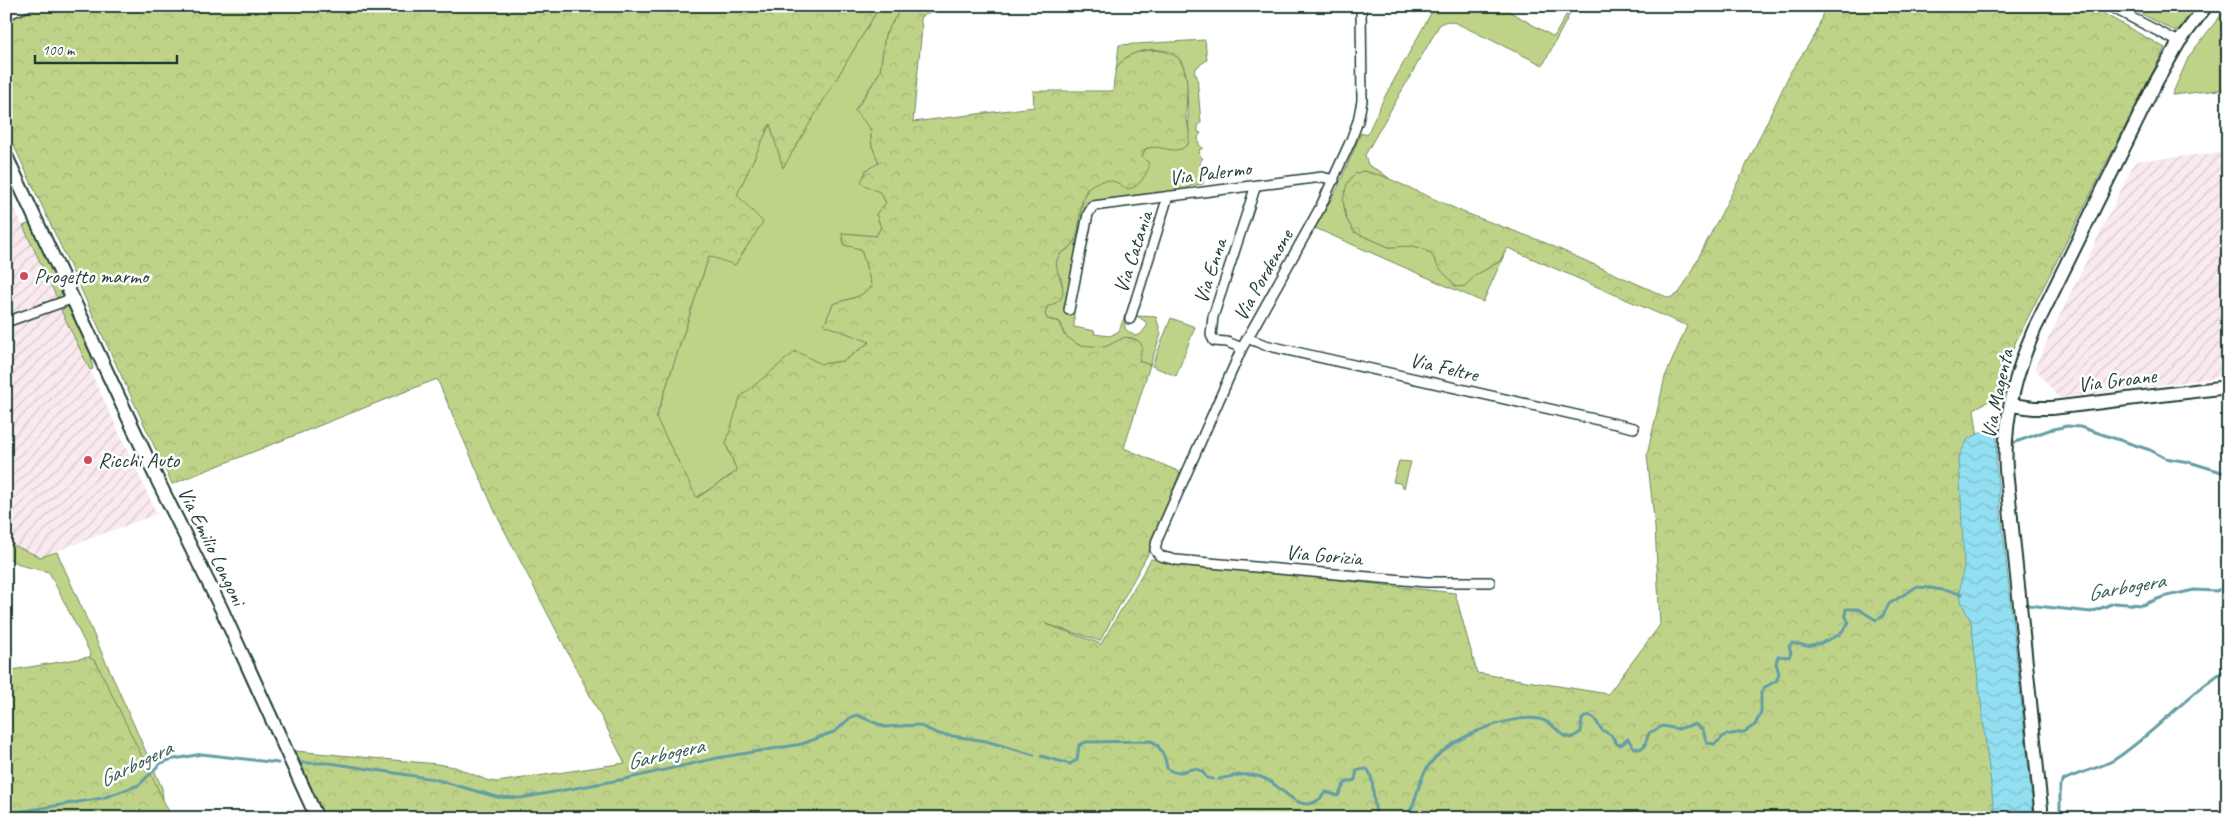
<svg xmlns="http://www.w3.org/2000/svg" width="2234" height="824" font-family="Caveat,sans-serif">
  <defs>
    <pattern id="industrial-furrows" width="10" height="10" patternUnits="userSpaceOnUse" patternTransform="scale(1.25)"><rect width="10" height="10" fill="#faeaf0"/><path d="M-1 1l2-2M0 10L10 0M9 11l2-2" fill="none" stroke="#d6cace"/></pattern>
    <pattern id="forest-crowns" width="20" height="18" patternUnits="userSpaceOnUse" patternTransform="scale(1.25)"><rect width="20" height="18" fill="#bfd388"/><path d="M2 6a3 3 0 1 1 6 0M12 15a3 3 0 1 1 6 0" fill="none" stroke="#a4b676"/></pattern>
    <pattern id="water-waves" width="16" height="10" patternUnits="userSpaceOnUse" patternTransform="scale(1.25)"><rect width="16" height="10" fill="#92dff1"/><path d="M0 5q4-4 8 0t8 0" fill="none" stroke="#7dc0cf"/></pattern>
  </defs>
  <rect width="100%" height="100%" fill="#fff"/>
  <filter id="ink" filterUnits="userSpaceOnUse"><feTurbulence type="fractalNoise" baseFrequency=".02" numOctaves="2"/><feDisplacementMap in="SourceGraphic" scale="10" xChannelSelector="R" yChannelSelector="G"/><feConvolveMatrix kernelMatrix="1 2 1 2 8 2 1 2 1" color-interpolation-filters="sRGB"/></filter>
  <g filter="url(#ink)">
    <path fill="url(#industrial-furrows)" d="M2228 152V376L2059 398 2035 368 2038 360 2135 161Z
      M6 190 157 514 40 557 13 545 6 528Z"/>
    <path fill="#bfd388" stroke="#6f885e" d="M880 6H902L885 35 880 72 855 110 870 128 872 146 879 163 881 193 886 203 876 214 881 227 876 236 842 233 844 245 861 249 872 287 859 296 833 304 825 325 871 341 844 361 821 364 726 444 737 471 696 498 656 418 709 256 770 123 783 167Z
      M1435 6H1500L1554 37 1571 6H1574L1543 65 1456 23 1447 21 1440 24 1365 155 1368 165 1381 172 1390 179 1363 171 1344 205 1346 218 1354 232 1389 247 1413 246 1424 249 1432 255 1439 268 1445 273 1455 286H1465L1476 275 1499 262 1504 255 1483 302 1315 228 1338 187 1361 133 1367 135 1383 100Z
      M2126 6H2196L2178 30H2173Z
      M2228 6V89L2172 95 2189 56Z
      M1205 40 1207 60 1197 67 1194 72 1197 76 1201 123 1198 125V132L1201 133 1198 137 1199 145 1203 148 1199 150 1200 157 1203 158 1200 162 1201 169 1204 171 1203 184 1190 186 1189 189 1086 202 1067 308 1069 313 1074 312V327L1095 331 1094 334 1110 336 1119 331 1125 315V329L1135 336 1141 334 1147 326 1146 322 1137 316 1156 317 1161 334 1150 365 1139 361 1141 344C1127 327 1115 348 1100 348 1087 348 1072 345 1065 335 1062 331 1064 324 1058 321 1055 320 1051 320 1047 319L1045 314 1047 307C1050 305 1054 304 1057 302 1063 297 1064 283 1060 277 1057 272 1055 269 1056 263 1058 250 1072 251 1075 240 1082 219 1078 171 1114 181 1119 183 1123 187 1127 188L1136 186 1146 172 1142 157 1143 151C1154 142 1168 152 1181 149L1189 130 1186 74C1184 67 1181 58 1174 54 1156 44 1123 51 1116 71L1119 45Z
      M30 223 32 224 60 285 61 294 58 298H57L23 226Z
      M67 307 72 311 90 351 93 369 90 370 61 310Z
      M1171 318 1195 327 1176 376 1152 366Z
      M1399 461 1411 462 1404 488 1399 483 1393 482Z
      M6 528 13 545 40 557 57 552 162 788 163 799 156 790 96 662 89 657 91 655 49 572 23 566 6 557Z"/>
    <path fill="url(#forest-crowns)" stroke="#6f885e" d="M44 6H880L783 168 770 124 737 195 763 222 735 265 709 256 656 418 697 498 737 471 726 444 740 397 796 351 821 364 844 361 870 342 824 325 833 304 859 296 872 287 861 249 844 245 842 233 876 236 881 227 876 214 886 203 881 193 861 183 866 170 879 163 872 146 870 128 855 111 880 72 885 35 902 6H944L920 17 922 28 913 122 1034 107 1033 91H1113C1114 81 1114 69 1121 62 1134 47 1173 45 1182 64 1190 79 1186 98 1186 114 1187 124 1191 134 1188 144 1175 158 1160 142 1145 149L1142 157 1148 162 1149 168C1145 176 1136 192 1125 188 1122 186 1119 183 1115 182 1107 178 1093 182 1087 189 1077 204 1082 225 1075 241 1071 250 1060 250 1057 260 1053 272 1072 292 1057 302 1054 304 1050 305 1047 307L1045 314 1047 319 1060 322 1064 335 1079 345 1105 347 1125 337 1139 341 1142 346 1139 361 1150 365 1124 448 1180 472 1148 554 1100 641 1046 624 1101 644 1151 559 1455 593 1477 673 1608 694 1660 625 1655 527 1647 455 1665 377 1687 326 1508 248 1499 262 1476 275 1465 286 1457 287 1439 268 1432 255 1424 249 1413 246 1389 247 1354 232 1346 218 1343 200 1347 184 1354 174 1363 171 1383 176 1463 212 1541 241 1669 298 1678 294 1683 287 1745 168 1791 71 1816 34 1825 6H2090L2165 48 2016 341 1996 397 1974 409 2030 818H324L296 751 437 764 455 767 489 781 497 782 625 763 496 514 437 379 172 484 6 129V21Z
      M89 657 96 662 172 818H6V671Z"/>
    <path fill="url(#water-waves)" stroke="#649ea5" d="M1984 431 1997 434 1996 464 2000 505 2034 818H1995L1971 622C1969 616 1966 613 1964 608 1957 595 1961 580 1964 567L1959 456 1968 439Z"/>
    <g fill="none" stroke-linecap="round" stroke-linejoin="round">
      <path stroke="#649ea5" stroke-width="3" d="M2013 443 2049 430 2067 426 2080 427 2150 450 2165 458 2189 462 2228 474
        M2028 605 2091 612 2114 603 2142 605 2163 597 2194 590 2216 591 2228 586
        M1041 756 1070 764 1077 760 1079 745 1086 742 1151 741C1160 744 1166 759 1167 768 1182 782 1194 756 1207 778L1213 779
        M296 763H330L434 779 497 797 521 798 625 779 717 758 802 744 836 731 851 717 857 715 885 727 918 725 939 734 986 741 1034 755
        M1219 779C1234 776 1246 772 1261 777 1281 783 1297 815 1318 800 1322 798 1323 794 1326 792L1338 796 1345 783 1355 780 1357 770 1367 769C1376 778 1371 804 1378 818
        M6 814 103 798 139 785 161 763 169 760 202 754 278 763
        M1406 818C1417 804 1417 783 1427 768 1445 740 1506 714 1539 719 1555 722 1558 736 1571 738L1581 732 1582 719 1588 715 1594 718 1602 730 1611 735 1617 744 1621 745 1628 739 1633 747 1639 749 1644 747 1649 733 1663 726 1678 729 1695 724 1703 730 1707 743 1715 744 1725 735 1744 732 1755 725 1761 712V692L1765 687 1776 681 1779 674 1776 663 1778 656 1789 657 1791 653 1789 646 1792 643 1807 646 1821 643 1839 635 1849 623 1845 615 1846 609H1858L1876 620 1882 617 1889 604 1916 587 1931 588 1962 594
        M2060 818V786L2064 780C2079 772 2098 769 2114 760 2155 733 2186 695 2228 668"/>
      <g stroke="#1f3d34" stroke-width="12">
        <path id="street" d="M1361 6 1362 101 1358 121 1351 140 1320 208 1242 348 1157 540 1155 550 1160 556 1176 560 1426 582H1490
          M2109 6 2179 42
          M6 15 27 6
          M1069 310 1088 214 1093 206 1322 177 1334 180
          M1130 319 1168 196
          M6 322 74 298
          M1247 338 1265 345 1634 428
          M1242 348 1227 342 1214 341 1211 335 1213 317 1256 185"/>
      </g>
      <g stroke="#1f3d34" stroke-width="16">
        <path id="secondary" d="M6 156 156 477 221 608 317 818
          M2011 405 2034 408H2052L2228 387
          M2042 818 2006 470C2003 422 2015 374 2034 330L2156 82 2179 42 2206 6"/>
      </g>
      <use href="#street" stroke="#fff" stroke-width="9"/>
      <use href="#secondary" stroke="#fff" stroke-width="12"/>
    </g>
  </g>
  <g fill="#d1495b" stroke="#fff" stroke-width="2">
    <circle cx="24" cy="276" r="5"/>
    <circle cx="88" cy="460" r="5"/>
  </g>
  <g text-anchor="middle" stroke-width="5" stroke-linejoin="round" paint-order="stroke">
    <g font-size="21" fill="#1f3d34" stroke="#fff">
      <text transform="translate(1210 173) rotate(-7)" y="7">Via Palermo</text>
      <text transform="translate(1133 252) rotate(-72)" y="7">Via Catania</text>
      <text transform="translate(1210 271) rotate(-72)" y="7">Via Enna</text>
      <text transform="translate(1263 275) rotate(-61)" y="7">Via Pordenone</text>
      <text transform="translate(1444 367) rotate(13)" y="7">Via Feltre</text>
      <text transform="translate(2117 380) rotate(-7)" y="7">Via Groane</text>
      <text transform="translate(1997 394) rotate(-78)" y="7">Via Magenta</text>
      <text transform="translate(212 546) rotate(64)" y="7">Via Emilio Longoni</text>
      <text transform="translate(1324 555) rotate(5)" y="7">Via Gorizia</text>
    </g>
    <g font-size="21" fill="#1f3d34" stroke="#fff" text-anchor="start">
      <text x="34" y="283">Progetto marmo</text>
      <text x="98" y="467">Ricchi Auto</text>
    </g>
    <g font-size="22" font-style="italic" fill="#365d5a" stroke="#fff">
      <text transform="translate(2126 586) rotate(-10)" y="8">Garbogera</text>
      <text transform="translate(665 753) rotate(-13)" y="8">Garbogera</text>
      <text transform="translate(135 763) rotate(-26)" y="8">Garbogera</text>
    </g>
  </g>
  <rect width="2234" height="824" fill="none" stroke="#fff" stroke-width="25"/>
  <rect x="12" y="12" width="2209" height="799" fill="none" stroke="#1f3d34" stroke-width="2" filter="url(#ink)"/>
  <path d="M35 55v8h142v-8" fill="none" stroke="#1f3d34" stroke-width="2.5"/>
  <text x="42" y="55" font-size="15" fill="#1f3d34" stroke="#ffffff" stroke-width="4" paint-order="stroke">100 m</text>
</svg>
